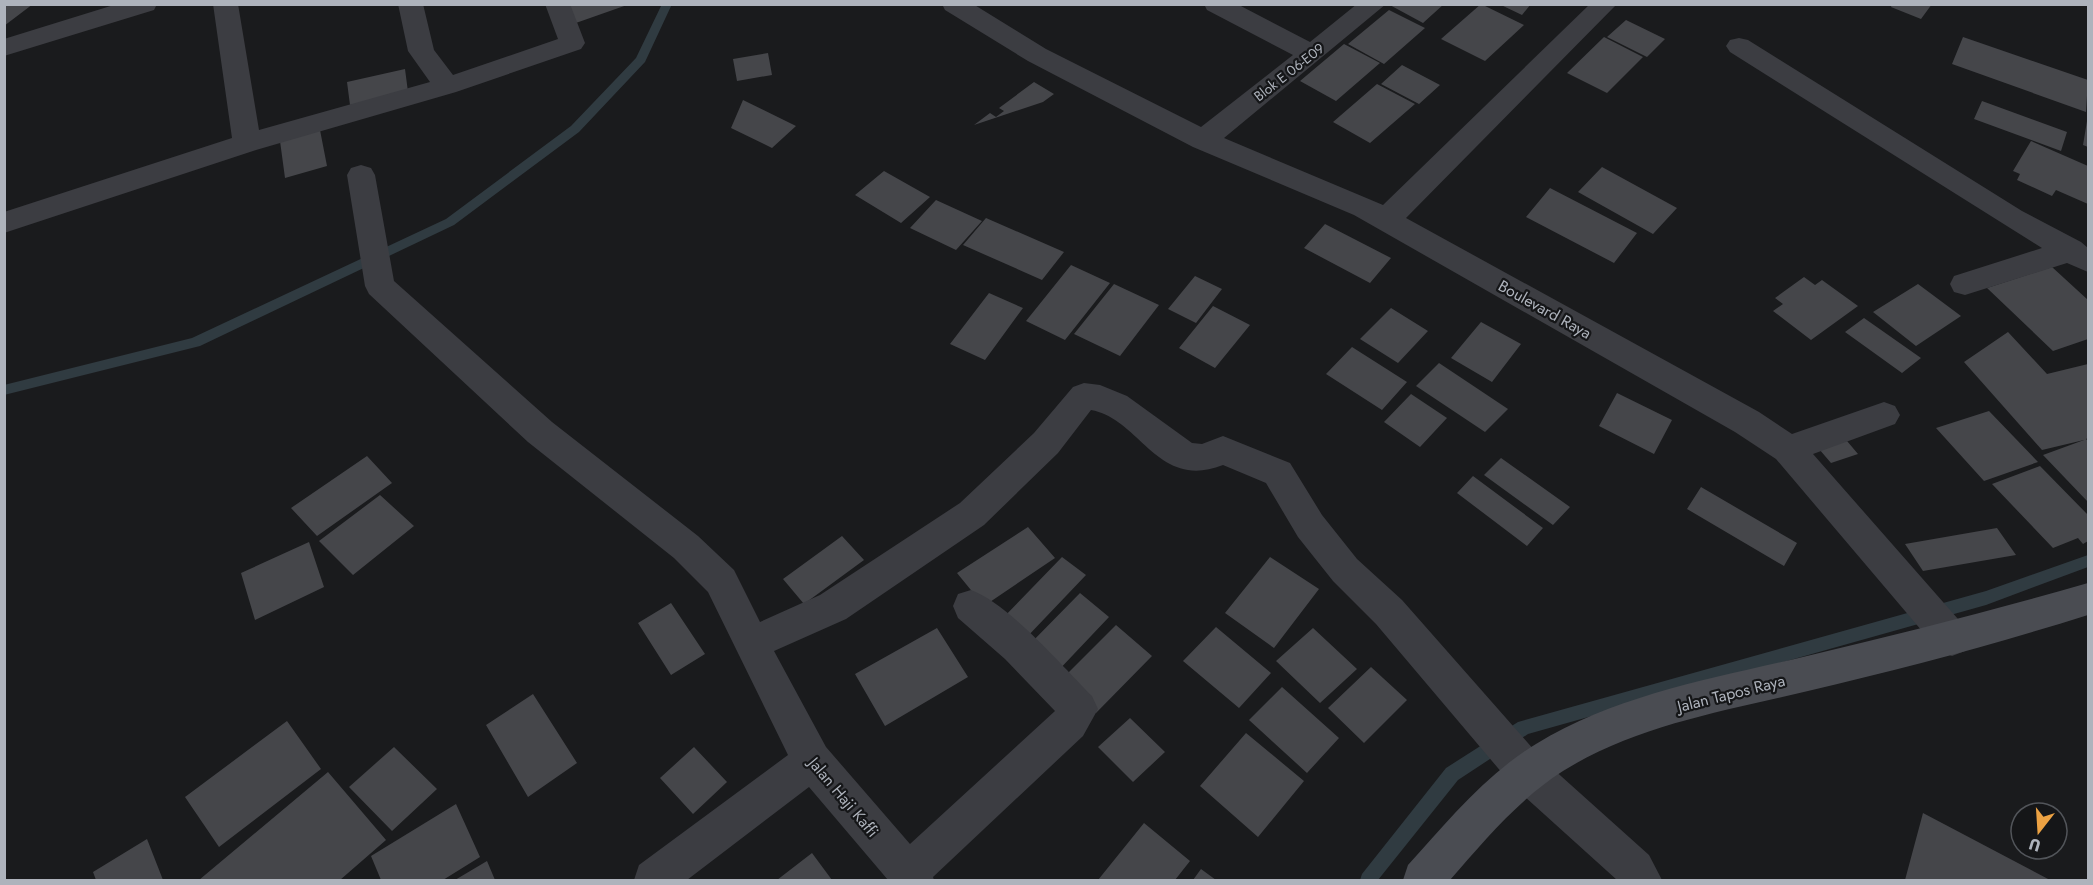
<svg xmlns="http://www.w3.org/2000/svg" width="2093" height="885" font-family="Jost,sans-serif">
  <rect width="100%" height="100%" fill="#1a1b1d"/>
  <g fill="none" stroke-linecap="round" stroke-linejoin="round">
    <path fill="#303b41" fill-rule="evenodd" d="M662 4H672L645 62 579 132 454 225 200 346 4 395V385L192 338 446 219 571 126 636 58Z
      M2088 555V567L1986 605 1528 734 1458 780 1378 880H1360L1362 874 1446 768 1518 722 1986 591Z"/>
  </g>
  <path fill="#45464a" d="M4 4H33L4 26Z
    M564 4H627V5L573 24Z
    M1388 4H1444L1423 23Z
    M1481 4 1524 25 1485 61 1441 39Z
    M1499 4H1531L1522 15Z
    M1892 4H1932L1921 19 1891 7Z
    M1389 10 1425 28 1384 64 1348 44Z
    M1626 20 1665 39 1647 57 1607 37Z
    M1604 37 1643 57 1607 93 1567 73Z
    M1963 37 2088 80 2086 112 1952 64Z
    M1344 44 1380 63 1336 101 1300 81Z
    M768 53 772 75 737 81 733 59Z
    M1402 65 1440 85 1419 104 1381 84Z
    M405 69 408 92 350 105 347 82Z
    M1034 82 1054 94 1043 102 974 125 990 113 996 117 1004 111 999 108Z
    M1377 84 1415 104 1370 143 1333 122Z
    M743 100 796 126 772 148 731 128Z
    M1982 101 2067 132 2061 151 1974 119Z
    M2088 115V147L2083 145Z
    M320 130 327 166 285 178 280 141Z
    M2031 141 2088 166V204L2056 190 2052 196 2017 180 2020 174 2013 171Z
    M1602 167 1677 208 1653 234 1578 192Z
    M884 171 930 197 901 223 855 195Z
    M1550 188 1637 233 1614 263 1526 217Z
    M936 200 982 221 956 250 910 228Z
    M986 218 1064 252 1042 280 963 245Z
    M1325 224 1391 258 1370 283 1304 248Z
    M1071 265 1110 283 1065 340 1026 321Z
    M2052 267 2088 300V339L2053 351 1987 288Z
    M1195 276 1222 289 1196 323 1168 309Z
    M1804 277 1815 285 1822 280 1858 306 1811 340 1773 311 1783 304 1775 298Z
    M1114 284 1159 305 1120 356 1074 334Z
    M1918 284 1961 316 1916 346 1873 312Z
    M989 293 1023 308 985 360 950 344Z
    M1213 306 1250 325 1215 368 1179 348Z
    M1391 308 1428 331 1398 363 1360 339Z
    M1864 318 1921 358 1902 373 1845 332Z
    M1481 322 1521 344 1492 382 1451 358Z
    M2008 332 2047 374 2088 364V438L2086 439 2088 441V502L2043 455 2084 440 2042 450 1964 362Z
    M1352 347 1407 382 1382 410 1326 374Z
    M1439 363 1508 409 1485 432 1416 386Z
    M1617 393 1672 420 1654 454 1599 426Z
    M1411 394 1447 418 1420 447 1384 422Z
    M1989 411 2038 462 1984 481 1936 428Z
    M1847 441 1858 454 1831 463 1819 449Z
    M367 456 392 483 317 536 291 508Z
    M1501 458 1570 507 1553 525 1484 475Z
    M2040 466 2088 515V541L2083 544 2078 538 2053 548 1992 484Z
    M1473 476 1543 528 1527 546 1457 493Z
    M1701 487 1797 543 1784 566 1687 509Z
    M380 495 414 526 353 575 319 541Z
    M1028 527 1055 558 984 606 957 573Z
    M1997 528 2016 555 1923 571 1905 544Z
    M842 536 864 560 804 604 783 579Z
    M309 542 324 587 255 620 241 573Z
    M1062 557 1086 575 1025 639 1001 620Z
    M1270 557 1319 589 1274 648 1225 613Z
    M1080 593 1109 617 1055 674 1025 649Z
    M671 603 705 654 671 675 638 623Z
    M1116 625 1152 656 1096 713 1060 681Z
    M1216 627 1271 673 1239 708 1183 661Z
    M937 628 968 677 885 726 855 674Z
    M1313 628 1357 669 1320 703 1276 661Z
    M1371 667 1407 700 1364 743 1328 708Z
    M1282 687 1339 738 1307 773 1249 720Z
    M533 694 577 763 528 797 486 725Z
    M1130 718 1165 752 1133 782 1098 747Z
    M287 721 321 769 219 847 185 797Z
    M1246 733 1304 781 1258 837 1200 786Z
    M394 747 437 789 392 831 349 787Z
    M694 747 727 782 693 814 660 778Z
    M328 772 386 840 340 880H199Z
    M456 804 480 857 443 880H381L371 856Z
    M1923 813 2050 880H1905Z
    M1144 823 1190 861 1175 880H1098Z
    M147 839 163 880H96L93 872Z
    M812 853 832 880H777Z
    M487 861 495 880H455Z
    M1201 869 1216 880H1193Z"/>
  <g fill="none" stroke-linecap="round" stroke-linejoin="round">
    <path fill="#3c3d42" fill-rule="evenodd" d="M117 4H157L154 10 4 56V39Z
      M213 4H238L259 130 430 82 408 51 398 4H423L434 50 453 75 558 39 545 4H570L585 43 581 49 456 92 256 150 4 233V212L232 138Z
      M942 4H973L1046 49 1201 127 1293 55 1207 10 1204 4H1237L1310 42 1357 4H1386L1224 138 1383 205 1590 4H1617L1406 218 1759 412 1792 434 1884 402 1895 406 1900 415 1895 424 1813 454 1965 627 1970 639 1965 651 1952 656 1939 651 1776 459 1735 432 1354 215 1193 147 1028 61 945 10Z
      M1739 38 1748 40 2022 211 2081 242 2088 248V272L2067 263 1965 295 1954 292 1950 284 1954 276 2042 248 1730 52 1726 46 1730 40Z
      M361 165 371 168 375 175 394 281 552 422 698 536 734 570 760 622 820 595 960 503 1034 433 1073 387 1084 383 1100 385 1127 396 1192 443 1202 444 1223 436 1290 463 1322 515 1357 559 1402 600 1542 759 1649 855 1662 880H1617L1514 787 1376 624 1333 581 1298 537 1266 483 1223 465C1157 491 1141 419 1091 410L1058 453 984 525 846 619 774 651 826 747 910 844 1055 711 1005 659 958 618 953 606 958 594 971 590C1008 603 1063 667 1092 696L1098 709 1083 736 933 877 934 880H888L809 787 687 880H634L639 865 788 755 708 592 674 558 528 442 369 294 365 286 347 175 351 168Z"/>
    <path fill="#4a4c52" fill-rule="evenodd" d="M2088 583V615C1996 644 1902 669 1808 691 1725 711 1637 725 1563 771 1519 799 1484 841 1450 880H1403L1408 865C1447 822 1486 774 1536 744 1618 694 1715 678 1807 656 1901 634 1995 610 2088 583Z"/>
  </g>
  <g text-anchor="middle" stroke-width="4.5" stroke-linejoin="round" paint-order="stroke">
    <g font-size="14" fill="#aeb3bc" stroke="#151618">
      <text transform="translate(1289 72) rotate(-38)" y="5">Blok E 06-E09</text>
    </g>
    <g font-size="16" fill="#aeb3bc" stroke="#151618">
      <text transform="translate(1545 309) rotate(29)" y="6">Boulevard Raya</text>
      <text transform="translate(1731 693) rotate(-14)" y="6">Jalan Tapos Raya</text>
      <text transform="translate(844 797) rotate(50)" y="6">Jalan Haji Kaffi</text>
    </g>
  </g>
  <rect width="2093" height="885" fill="none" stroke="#aeb3bc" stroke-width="12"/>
  <g transform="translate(2039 831) rotate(197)"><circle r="28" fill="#151618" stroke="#52555a" stroke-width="1.5"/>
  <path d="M0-4.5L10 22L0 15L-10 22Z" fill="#eca243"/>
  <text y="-9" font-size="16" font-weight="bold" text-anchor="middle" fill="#aeb3bc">U</text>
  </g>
</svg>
